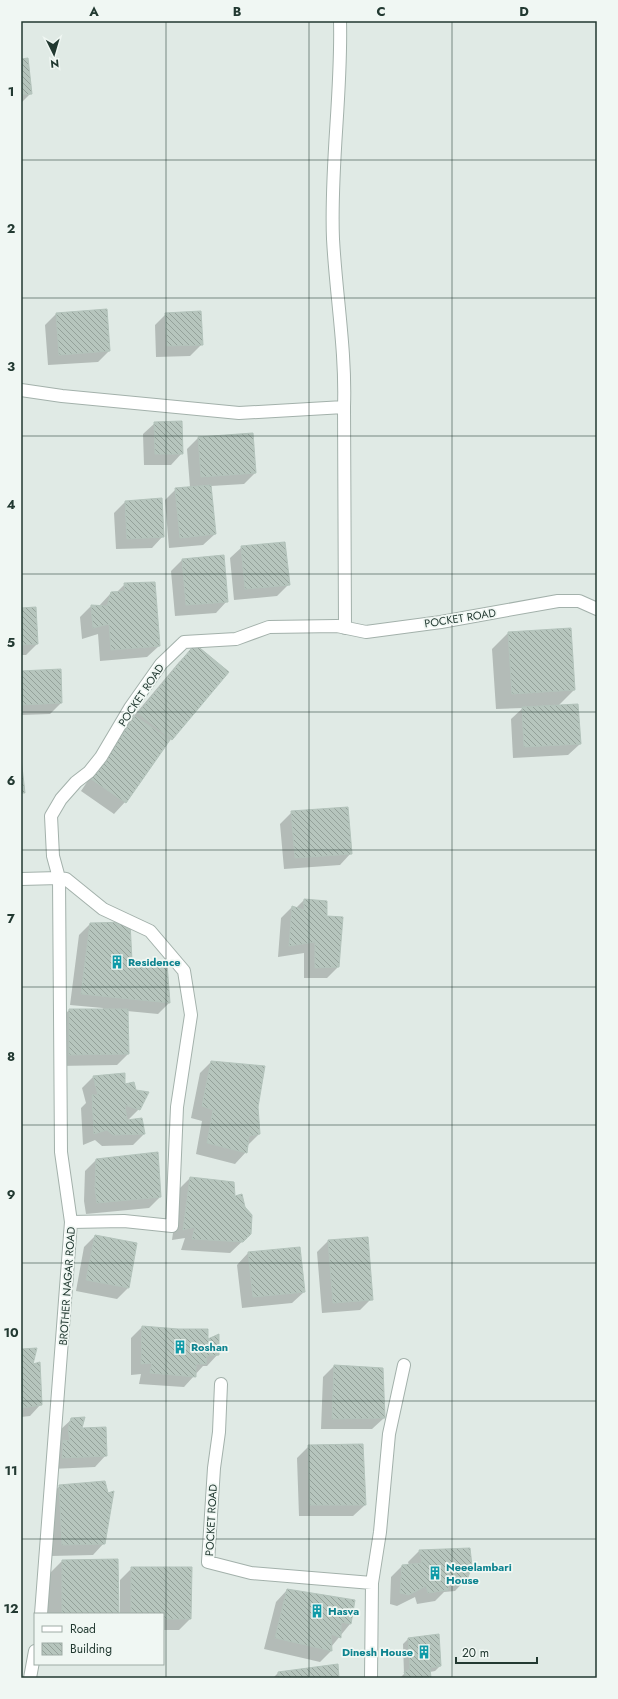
<svg xmlns="http://www.w3.org/2000/svg" width="618" height="1699" font-family="Jost,sans-serif">
  <defs>
    <pattern id="building-back-hatch" width="6" height="6" patternUnits="userSpaceOnUse"><rect width="6" height="6" fill="#b6c5bd"/><path d="M-1 5l2 2M0 0l6 6M5-1l2 2" fill="none" stroke="#94a19a"/></pattern>
  </defs>
  <rect width="100%" height="100%" fill="#e0eae5"/>
  <path fill="#0003" d="M21 60 31 93 21 103Z
    M56 314 109 351 98 362 48 365 45 325Z
    M166 314 202 344 190 356 156 357 155 325Z
    M155 423 182 453 171 465H144L143 434Z
    M198 438 255 473 244 484 211 486 215 534 203 545 169 548 165 500 176 489 190 487 187 449Z
    M125 502 163 536 152 548 116 549 114 513Z
    M242 547 289 584 277 596 234 600 230 558Z
    M182 560 227 601 216 613 175 616 171 571Z
    M125 584 159 646 147 657 100 661 98 634 82 639 80 617 91 606H99L111 593 117 592Z
    M21 609 37 644 26 655H21Z
    M508 633 574 690 558 706 580 744 568 755 513 758 511 719 523 708 496 709 492 649Z
    M195 646 171 739 162 749 125 802 114 814 81 791 123 729 179 662Z
    M21 672 61 703 50 714 21 715Z
    M292 812 351 853 340 865 284 869 280 824Z
    M304 900 326 917 338 967 327 978H304V953L278 957 281 918 292 907 296 908Z
    M90 924 131 962 169 1003 158 1014 127 1011 128 1054 117 1065 58 1066V1022L69 1010H102L103 1008 70 1005 79 935Z
    M211 1062 257 1107 259 1134 248 1145 246 1152 235 1164 196 1154 202 1121 191 1118 200 1073Z
    M124 1074V1085L139 1109 127 1121 144 1134 133 1145 102 1146 95 1140 83 1145 81 1108 86 1103 82 1088 93 1077Z
    M96 1160 160 1197 149 1208 86 1214 84 1201 85 1171Z
    M190 1178 234 1197 250 1234 230 1253 181 1250 185 1238 172 1240 179 1189Z
    M95 1236 128 1288 117 1299 76 1291 84 1247Z
    M328 1241 371 1299 360 1310 322 1313 317 1252Z
    M248 1253 304 1292 292 1303 242 1308 237 1265Z
    M142 1327 178 1330 207 1340 218 1354 207 1366H203L184 1387 139 1384 141 1374 131 1375V1338Z
    M21 1350 32 1366 41 1404 30 1416 21 1417Z
    M334 1366 382 1369 384 1418 372 1429H321L323 1377Z
    M72 1419 106 1455 95 1467 51 1469 60 1430Z
    M309 1446 365 1505 353 1516H299L297 1458Z
    M60 1486 104 1543 93 1555 51 1556 48 1497Z
    M419 1551 466 1579 455 1591 444 1592 435 1601 417 1604 415 1597 397 1606 390 1604 391 1577 402 1566 409 1565 408 1562Z
    M62 1561 118 1614H47L46 1577Z
    M132 1568 190 1619 179 1630H163V1614H120V1580Z
    M287 1590 350 1624 331 1647V1651L320 1662 264 1649 276 1602Z
    M408 1639 440 1666 435 1671 430 1672V1678H400L404 1674 403 1644Z
    M278 1673 338 1678H273Z"/>
  <path fill="url(#building-back-hatch)" stroke="#b3c3bb" d="M28 58 32 94 21 95V59Z
    M107 309 110 351 59 355 56 313Z
    M201 311 203 345 167 346 165 313Z
    M182 421 183 454H155L154 422Z
    M253 433 256 473 201 477 198 437Z
    M211 485 216 534 180 538 175 488Z
    M162 498 164 537 127 539 125 501Z
    M285 542 290 585 245 589 241 546Z
    M224 555 228 602 186 605 182 559Z
    M155 582 160 646 111 650 109 624 93 628 91 605 107 606 111 592 125 591 124 583Z
    M36 607 38 644 21 645V608Z
    M571 628 575 690 512 694 508 632Z
    M195 644 229 672 172 740 138 713Z
    M61 669 62 703 21 705V671Z
    M578 704 581 744 524 747 522 707Z
    M135 716 170 740 126 803 91 779Z
    M21 758 25 793H21Z
    M348 807 352 854 295 858 291 811Z
    M304 899 327 901V916L343 917 339 967 315 968V942L289 946 292 906 304 910Z
    M130 922 132 961 167 963 170 1003 81 994 90 923Z
    M69 1009H128L129 1054 69 1055Z
    M211 1061 265 1066 258 1107 260 1134 249 1136 247 1153 207 1143 213 1110 202 1106Z
    M125 1073V1084L134 1082 136 1090 149 1092 140 1110 125 1105 127 1120 142 1118 145 1134 113 1135 107 1130 94 1134 92 1095H98L93 1076Z
    M158 1152 161 1197 97 1203 95 1189 96 1159Z
    M190 1177 234 1182 235 1196 242 1194 245 1207 252 1215 251 1234 243 1242 192 1239 195 1227 183 1230Z
    M95 1235 137 1243 129 1288 86 1280Z
    M368 1237 373 1300 333 1303 328 1240Z
    M300 1247 305 1292 253 1297 248 1252Z
    M142 1326 178 1329H208V1339L219 1334V1355L207 1356 206 1364H196V1377L150 1373 152 1363 141 1364Z
    M37 1348 33 1364 40 1362 42 1405 21 1408V1349Z
    M334 1365 383 1368 385 1418 332 1419Z
    M85 1417 82 1428 106 1427 107 1456 62 1458 63 1440 70 1441 68 1429 71 1418Z
    M363 1444 366 1505H310L308 1445Z
    M105 1481 108 1493 114 1491 105 1544 62 1545 59 1485Z
    M470 1548 472 1566 467 1580 449 1582 448 1590 428 1593 426 1586 409 1595 400 1593 402 1565 422 1563 419 1550Z
    M118 1559 119 1614H62V1560Z
    M131 1567H192L191 1619H163V1614H131Z
    M287 1589 355 1600 351 1624 341 1622V1638L331 1634 332 1651 275 1638Z
    M439 1634 441 1666 430 1668 431 1678H406L404 1672 410 1669 408 1638Z
    M338 1664 339 1678H278V1672Z"/>
  <g fill="none" stroke-linecap="round" stroke-linejoin="round">
    <g stroke="#a3b1ab" stroke-width="14">
      <path id="minor" d="M21 390 62 396 239 413 344 407C346 351 336 295 333 239 330 166 342 93 340 21
        M344 407 345 628
        M21 879 59 878 61 1152 71 1222
        M221 1384 219 1432 214 1468 208 1562 251 1573 372 1583
        M41 1614 71 1222 124 1221 172 1226 177 1107 191 1015 184 971 150 931 103 909 66 879 59 878 53 856 51 816 61 799 76 782 89 772 101 757 130 708 161 664 184 642 236 639 269 627 337 626 366 632 441 622 558 601H579L597 609
        M30 1678 35 1651
        M371 1678 372 1583 380 1532 389 1434 404 1365"/>
    </g>
    <use href="#minor" stroke="#fff" stroke-width="12"/>
  </g>
  <path fill="none" stroke="#223931" stroke-width="1" stroke-opacity="0.55" d="M166 21V1678M309 21V1678M452 21V1678M21 160H597M21 298H597M21 436H597M21 574H597M21 712H597M21 850H597M21 987H597M21 1125H597M21 1263H597M21 1401H597M21 1539H597"/>
  <defs>
    <g id="building-bare" transform="scale(1.08)"><path d="M-4-6H4V6H1V3H-1V6H-4ZM-2.5-4.3h1.7v1.8h-1.7ZM.8-4.3h1.7v1.8H.8ZM-2.5-1h1.7V.8h-1.7ZM.8-1h1.7V.8H.8Z" fill="#0f9aa8" stroke="#f0f7f3" stroke-width="2.5" paint-order="stroke"/></g>
  </defs>
  <g fill-rule="evenodd">
    <use href="#building-bare" x="117" y="962"/>
    <use href="#building-bare" x="180" y="1347"/>
    <use href="#building-bare" x="435" y="1573"/>
    <use href="#building-bare" x="317" y="1611"/>
    <use href="#building-bare" x="424" y="1652"/>
  </g>
  <g text-anchor="middle" stroke-width="3.5" stroke-linejoin="round" paint-order="stroke">
    <g font-size="11" fill="#223931" stroke="#f0f7f3">
      <text transform="translate(460 618) rotate(-9)" y="4">POCKET ROAD</text>
      <text transform="translate(141 695) rotate(-56)" y="4">POCKET ROAD</text>
      <text transform="translate(67 1286) rotate(-86)" y="4">BROTHER NAGAR ROAD</text>
      <text transform="translate(211 1520) rotate(-87)" y="4">POCKET ROAD</text>
    </g>
    <g font-size="11" font-weight="bold" fill="#0d838f" stroke="#f0f7f3" text-anchor="start">
      <text x="128" y="966">Residence</text>
      <text x="191" y="1351">Roshan</text>
      <text x="446" y="1571">Neeelambari<tspan x="446" dy="13">House</tspan></text>
      <text x="328" y="1615">Hasva</text>
      <text x="413" y="1656" text-anchor="end">Dinesh House</text>
    </g>
  </g>
  <rect width="618" height="1699" fill="none" stroke="#f0f7f3" stroke-width="44"/>
  <rect x="34" y="1613" width="130" height="52" fill="#f0f7f3" stroke="#9eaba5"/>
  <rect x="42" y="1626" width="20" height="6" fill="#ffffff" stroke="#9eaba5"/>
  <text x="70" y="1633" font-size="12" fill="#223931">Road</text>
  <rect x="42" y="1643" width="20" height="12" fill="url(#building-back-hatch)" stroke="#9eaba5"/>
  <text x="70" y="1653" font-size="12" fill="#223931">Building</text>
  <g transform="translate(54 54) rotate(175)" stroke="#f0f7f3" stroke-width="3" paint-order="stroke">
  <path d="M0-3L7 15L0 10L-7 15Z" fill="#223931"/>
  <text y="-6" font-size="11" font-weight="bold" text-anchor="middle" fill="#223931">N</text>
  </g>
  <path d="M456 1657v6h81v-6" fill="none" stroke="#223931" stroke-width="2"/>
  <text x="462" y="1657" font-size="12" fill="#223931" stroke="#f0f7f3" stroke-width="3" paint-order="stroke">20 m</text>
  <rect x="22" y="22" width="574" height="1655" fill="none" stroke="#223931" stroke-width="1.5"/>
  <g font-size="13" text-anchor="middle" font-weight="bold" fill="#223931">
    <text x="94" y="16">A</text>
    <text x="237" y="16">B</text>
    <text x="381" y="16">C</text>
    <text x="524" y="16">D</text>
    <text x="11" y="96">1</text>
    <text x="11" y="233">2</text>
    <text x="11" y="371">3</text>
    <text x="11" y="509">4</text>
    <text x="11" y="647">5</text>
    <text x="11" y="785">6</text>
    <text x="11" y="923">7</text>
    <text x="11" y="1061">8</text>
    <text x="11" y="1199">9</text>
    <text x="11" y="1337">10</text>
    <text x="11" y="1475">11</text>
    <text x="11" y="1613">12</text>
  </g>
</svg>
